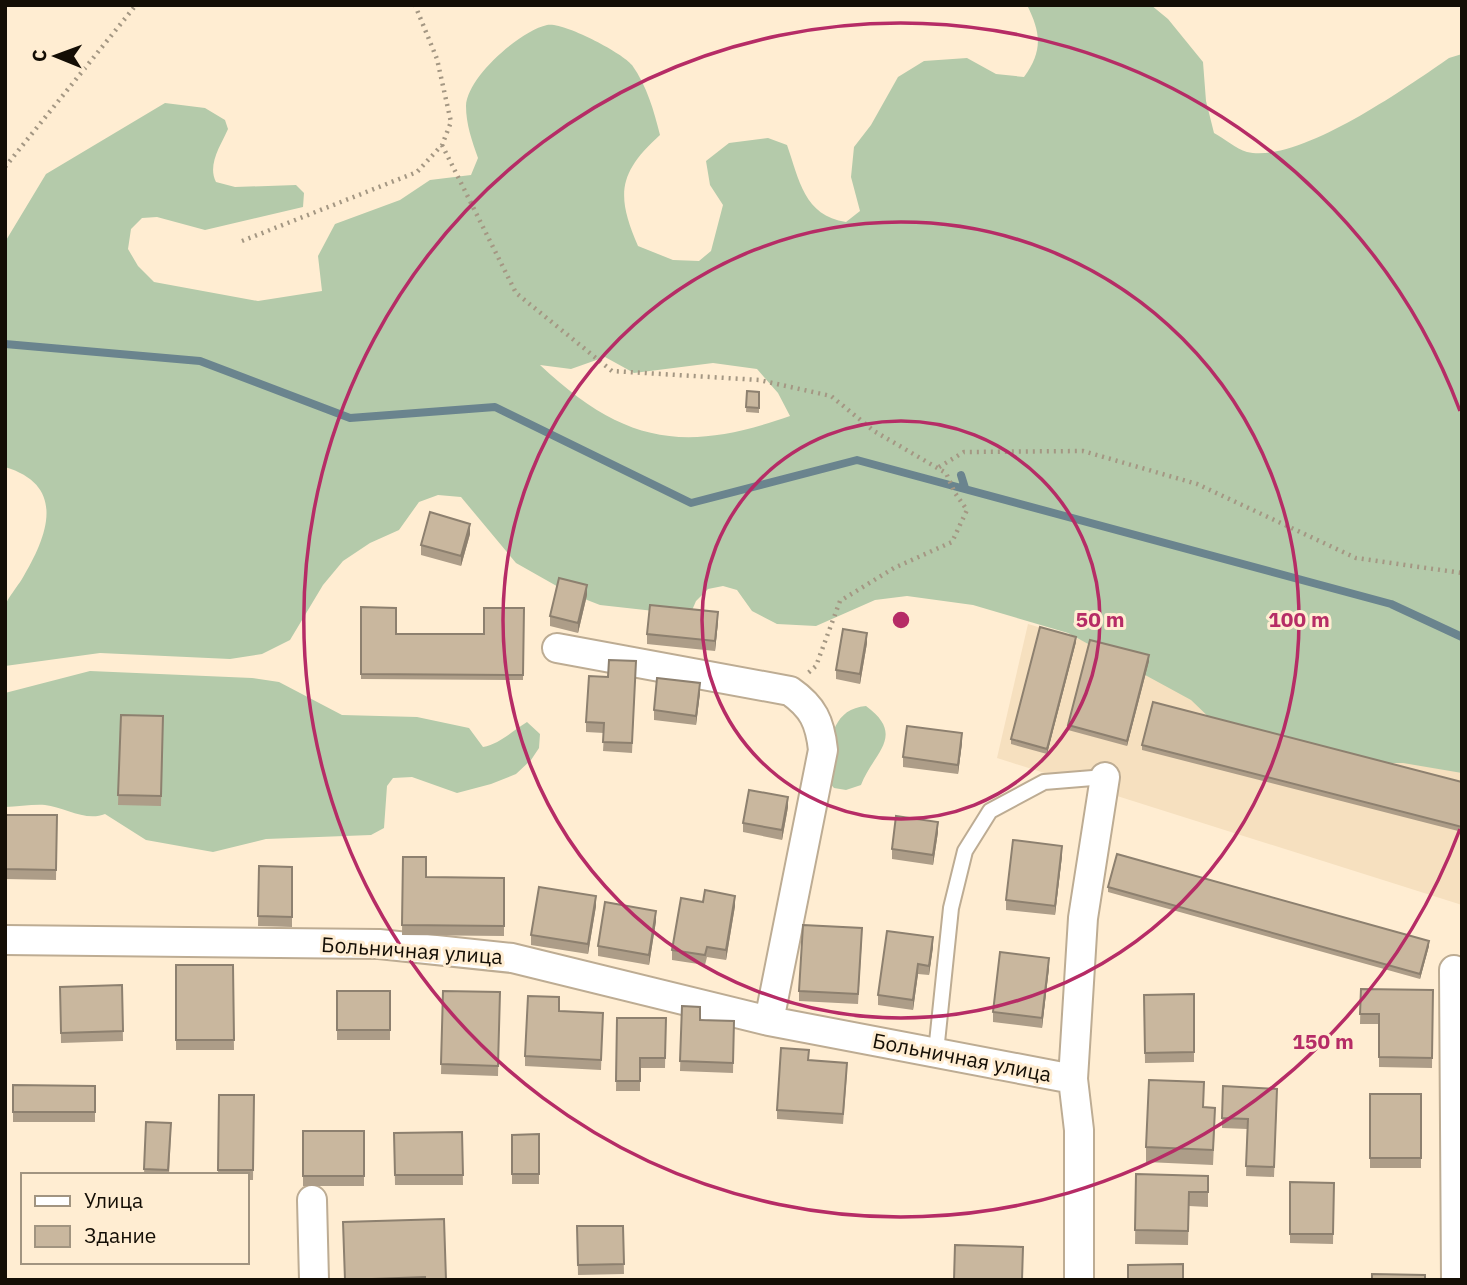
<svg xmlns="http://www.w3.org/2000/svg" width="1467" height="1285" font-family="'IBM Plex Sans',sans-serif">
  <rect width="100%" height="100%" fill="#ffedd2"/>
  <path fill="#f6e0bf" d="M1028 624 1462 753V905L997 758Z"/>
  <path fill="#b4caaa" fill-rule="evenodd" d="M1027 5H1151L1168 19 1203 62 1206 101 1214 133C1224 138 1236 149 1247 152 1299 164 1407 87 1449 58L1462 54V773L1403 763H1340L1216 724 1191 700 1068 633 973 605 907 596 875 600 816 626 777 624 752 611 737 590 723 586 708 589 696 601 690 615 600 605 569 593 516 563 461 497 438 495 419 502 399 530 370 543 343 561 323 585 290 640 262 654 230 659 100 653 5 666C5 647 1 624 5 606 7 599 17 587 22 579 47 537 68 486 5 467V242L46 174 165 103 205 108 225 120 228 129C221 145 207 165 216 182L235 187 296 185 304 193 303 207 205 230 157 217 142 218 131 229 128 249 138 266 154 282 258 301 322 291 318 256 335 224 400 200 430 180 471 175 478 158C472 141 466 124 466 106 467 77 520 31 547 25 562 21 623 53 632 65 647 86 654 111 660 135 618 173 616 195 638 246L673 260 699 261 711 251 723 205 710 185 706 161 729 143 768 138 787 145C799 179 804 216 846 222L860 211 851 177 854 147 871 125 898 77 924 61 967 58 996 74 1024 77C1043 51 1041 33 1027 5ZM605 357 634 373 713 363 757 369 778 393 790 416C683 454 623 443 540 365L571 369Z
    M90 671 252 678 279 682 342 715 417 717 469 728 483 747C500 744 512 731 527 722L540 734 539 748 531 760 516 774 491 784 457 793 412 777 393 778 387 786 384 828 371 835 266 839 213 852 146 840 105 814C86 822 64 807 45 805 33 804 18 807 5 807V693Z
    M866 706C907 736 873 753 861 785L846 790 834 788 824 777C830 747 829 709 866 706Z"/>
  <g fill="none" stroke-linecap="round" stroke-linejoin="round">
    <path stroke="#6a848e" stroke-width="8" d="M5 344 200 361 350 418 495 407 691 503 857 460 1391 604 1462 637
      M961 475 965 488"/>
    <g stroke="#bdac93" stroke-width="18">
      <path id="lane" d="M936 1052 951 908 965 851 990 811 1044 782 1105 777"/>
    </g>
    <g stroke="#bdac93" stroke-width="32">
      <path id="street" d="M557 648 790 691C813 707 820 722 823 750L769 1021
        M5 940 379 944 512 958 769 1021 1073 1079
        M1454 970 1456 1280
        M312 1200 314 1280
        M1079 1280V1130L1073 1079 1083 918 1105 777"/>
    </g>
    <path stroke="#a49783" stroke-width="4.5" stroke-dasharray="2 5" stroke-linecap="butt" d="M442 145 516 293 612 371 759 380 831 396 874 431 946 473 955 493 967 510 952 542 894 568 840 601 816 666 808 673
      M5 167 136 5
      M242 241 417 172 442 145 451 122 437 59 415 5
      M939 467 964 452 1083 451 1197 484 1356 558 1462 573"/>
    <use href="#lane" stroke="#fff" stroke-width="14"/>
    <use href="#street" stroke="#fff" stroke-width="28"/>
  </g>
  <path fill="#ad9d88" d="M747 391 759 392V413L746 412Z
    M470 534 461 566 421 555V545Z
    M587 595 578 633 550 626V616Z
    M361 607 396 634H484L524 608 523 680 361 679Z
    M718 622 715 651 647 644V634Z
    M1076 642 1047 754 1011 744V739Z
    M867 643 860 684 836 679V670Z
    M636 661 632 753 603 751 604 733 586 732V722L608 677Z
    M1149 661 1127 746 1068 730V725Z
    M700 693 696 725 654 720V710Z
    M121 715 163 716 161 806 118 805Z
    M962 743 958 774 903 767V757Z
    M1142 745 1462 782V832L1142 750Z
    M788 807 782 840 743 832V823Z
    M5 815H57L56 880 5 879Z
    M938 832 933 865 892 859V849Z
    M1062 856 1055 915 1006 910V900Z
    M403 857 426 877 504 878V936L402 935Z
    M259 866 292 867V927L258 926Z
    M1108 887 1429 946 1420 979 1108 892Z
    M703 902 735 906 726 960 707 957 705 965 672 960V950Z
    M596 906 588 954 531 945V935Z
    M656 921 649 965 598 956V946Z
    M862 938 858 1004 799 1001V991Z
    M933 947 929 975 918 974 913 1010 878 1005V995Z
    M176 965H233L234 1050H176Z
    M1049 968 1042 1028 993 1022V1012Z
    M122 985 123 1041 61 1043 60 987Z
    M1361 989 1433 990 1432 1068 1379 1067V1024H1360Z
    M337 991H390V1040H337Z
    M443 991 500 992 498 1076 441 1074Z
    M1194 994V1062L1145 1063 1144 995Z
    M682 1006 700 1020 734 1021 733 1073 680 1071Z
    M559 1011 603 1013 601 1070 525 1066V1056Z
    M617 1018H666L665 1068H640V1091H616Z
    M809 1060 847 1073 843 1124 777 1119V1110Z
    M13 1085 95 1086V1122H13Z
    M1223 1086 1277 1099 1274 1177 1246 1176 1247 1129 1222 1128Z
    M1370 1094H1421V1168H1370Z
    M219 1095H254L253 1180H247V1175H218Z
    M1204 1107 1215 1122 1213 1165 1146 1162V1147Z
    M146 1122 171 1133 169 1175H144Z
    M303 1131H364V1186H303Z
    M462 1132 463 1185H395L394 1133Z
    M539 1134V1184H512V1135Z
    M1136 1174 1208 1176V1207L1189 1206 1188 1245 1135 1244Z
    M1290 1182 1334 1183 1333 1244 1290 1243Z
    M343 1222 446 1280H345Z
    M577 1226H623L624 1274 578 1275Z"/>
  <path fill="#8d806f" d="M470 524V534L461 566V556Z
    M587 585V595L578 633V623Z
    M718 612V622L715 651V641Z
    M867 633V643L860 684V674Z
    M1076 637V642L1047 754V749Z
    M1149 655V661L1127 746V741Z
    M700 683V693L696 725V716Z
    M962 733V743L958 774V765Z
    M788 797V807L782 840V830Z
    M938 822V832L933 865V855Z
    M1062 846V856L1055 915V906Z
    M596 896V906L588 954V944Z
    M735 896V906L726 960V950Z
    M656 911V921L649 965V955Z
    M933 937V947L929 975V966Z
    M1429 941V946L1420 979V974Z
    M1049 958V968L1042 1028V1018Z
    M918 964V974L913 1010V1000Z"/>
  <path fill="#c9b79e" stroke="#8d806f" stroke-width="2" d="M747 391 759 392V408L746 407Z
    M430 512 470 524 461 556 421 545Z
    M559 578 587 585 578 623 550 616Z
    M650 605 718 612 715 641 647 634Z
    M361 607 396 608V634H484V608H524L523 675 361 674Z
    M1040 627 1076 637 1047 749 1011 739Z
    M843 629 867 633 860 674 836 670Z
    M1090 640 1149 655 1127 741 1068 725Z
    M609 660 636 661 632 743 603 742 604 723 586 722 589 676 608 677Z
    M657 678 700 683 696 716 654 710Z
    M1153 702 1462 782V827L1142 745Z
    M121 715 163 716 161 796 118 795Z
    M907 726 962 733 958 765 903 757Z
    M749 790 788 797 782 830 743 823Z
    M5 815H57L56 870 5 869Z
    M896 816 938 822 933 855 892 849Z
    M1013 840 1062 846 1055 906 1006 900Z
    M1117 854 1429 941 1420 974 1108 887Z
    M403 857H426V877L504 878V926L402 925Z
    M259 866 292 867V917L258 916Z
    M539 887 596 896 588 944 531 935Z
    M705 890 735 896 726 950 707 947 705 955 672 950 681 898 703 902Z
    M605 902 656 911 649 955 598 946Z
    M803 925 862 928 858 994 799 991Z
    M887 931 933 937 929 966 918 964 913 1000 878 995Z
    M1000 952 1049 958 1042 1018 993 1012Z
    M176 965H233L234 1040H176Z
    M122 985 123 1031 61 1033 60 987Z
    M1361 989 1433 990 1432 1058 1379 1057V1014H1360Z
    M337 991H390V1030H337Z
    M443 991 500 992 498 1066 441 1064Z
    M1194 994V1052L1145 1053 1144 995Z
    M528 996 559 997V1011L603 1013 601 1060 525 1056Z
    M682 1006 700 1007V1020L734 1021 733 1063 680 1061Z
    M617 1018H666L665 1058H640V1081H616Z
    M781 1048 809 1050 808 1060 847 1063 843 1114 777 1110Z
    M1149 1080 1204 1082 1203 1107 1215 1108 1213 1150 1146 1147Z
    M13 1085 95 1086V1112H13Z
    M1223 1086 1277 1089 1274 1167 1246 1166 1248 1119 1222 1118Z
    M1370 1094H1421V1158H1370Z
    M219 1095H254L253 1170H218Z
    M146 1122 171 1123 168 1170 144 1169Z
    M303 1131H364V1176H303Z
    M462 1132 463 1175H395L394 1133Z
    M539 1134V1174H512V1135Z
    M1136 1174 1208 1176V1192H1189L1188 1231 1135 1230Z
    M1290 1182 1334 1183 1333 1234H1290Z
    M444 1219 446 1280H425V1277L345 1280 343 1222Z
    M577 1226H623L624 1264 578 1265Z
    M955 1245 1023 1247 1022 1280H954Z
    M1183 1264V1280H1128V1265Z
    M1372 1274 1425 1275V1280H1372Z"/>
  <g fill="none" stroke="#b62c66" stroke-width="3.5">
    <circle cx="901" cy="620" r="199"/>
    <circle cx="901" cy="620" r="398"/>
    <path d="M1460 829A597 597 0 1 1 1460 411"/>
  </g>
  <g text-anchor="middle" stroke-width="6" stroke-linejoin="round" paint-order="stroke">
    <g font-size="21" fill="#140e05" stroke="#ffedd2">
      <text transform="translate(412 951) rotate(4)" y="7">Больничная улица</text>
      <text transform="translate(962 1058) rotate(11)" y="7">Больничная улица</text>
    </g>
  </g>
  <circle cx="901" cy="620" r="10" fill="#b62c66" stroke="#ffedd2" stroke-width="3.5"/>
  <g font-size="21" text-anchor="middle" font-weight="bold" fill="#b62c66" stroke="#ffedd2" stroke-width="6" stroke-linejoin="round" paint-order="stroke">
    <text x="1100" y="627">50 m</text>
    <text x="1299" y="627">100 m</text>
    <text x="1323" y="1049">150 m</text>
  </g>
  <rect width="1467" height="1285" fill="none" stroke="#140e05" stroke-width="14"/>
  <rect x="21" y="1173" width="228" height="91" fill="#ffedd2" stroke="#a19480" stroke-width="2"/>
  <rect x="35" y="1196" width="35" height="10" fill="#ffffff" stroke="#a19480" stroke-width="2"/>
  <text x="84" y="1208" font-size="21" fill="#140e05">Улица</text>
  <rect x="35" y="1226" width="35" height="21" fill="#c9b79e" stroke="#a19480" stroke-width="2"/>
  <text x="84" y="1243" font-size="21" fill="#140e05">Здание</text>
  <g transform="translate(56 56) rotate(271)" stroke="#ffedd2" stroke-width="5" paint-order="stroke">
  <path d="M0-5L12 26L0 18L-12 26Z" fill="#140e05"/>
  <text y="-10" font-size="19" font-weight="bold" text-anchor="middle" fill="#140e05">С</text>
  </g>
</svg>
